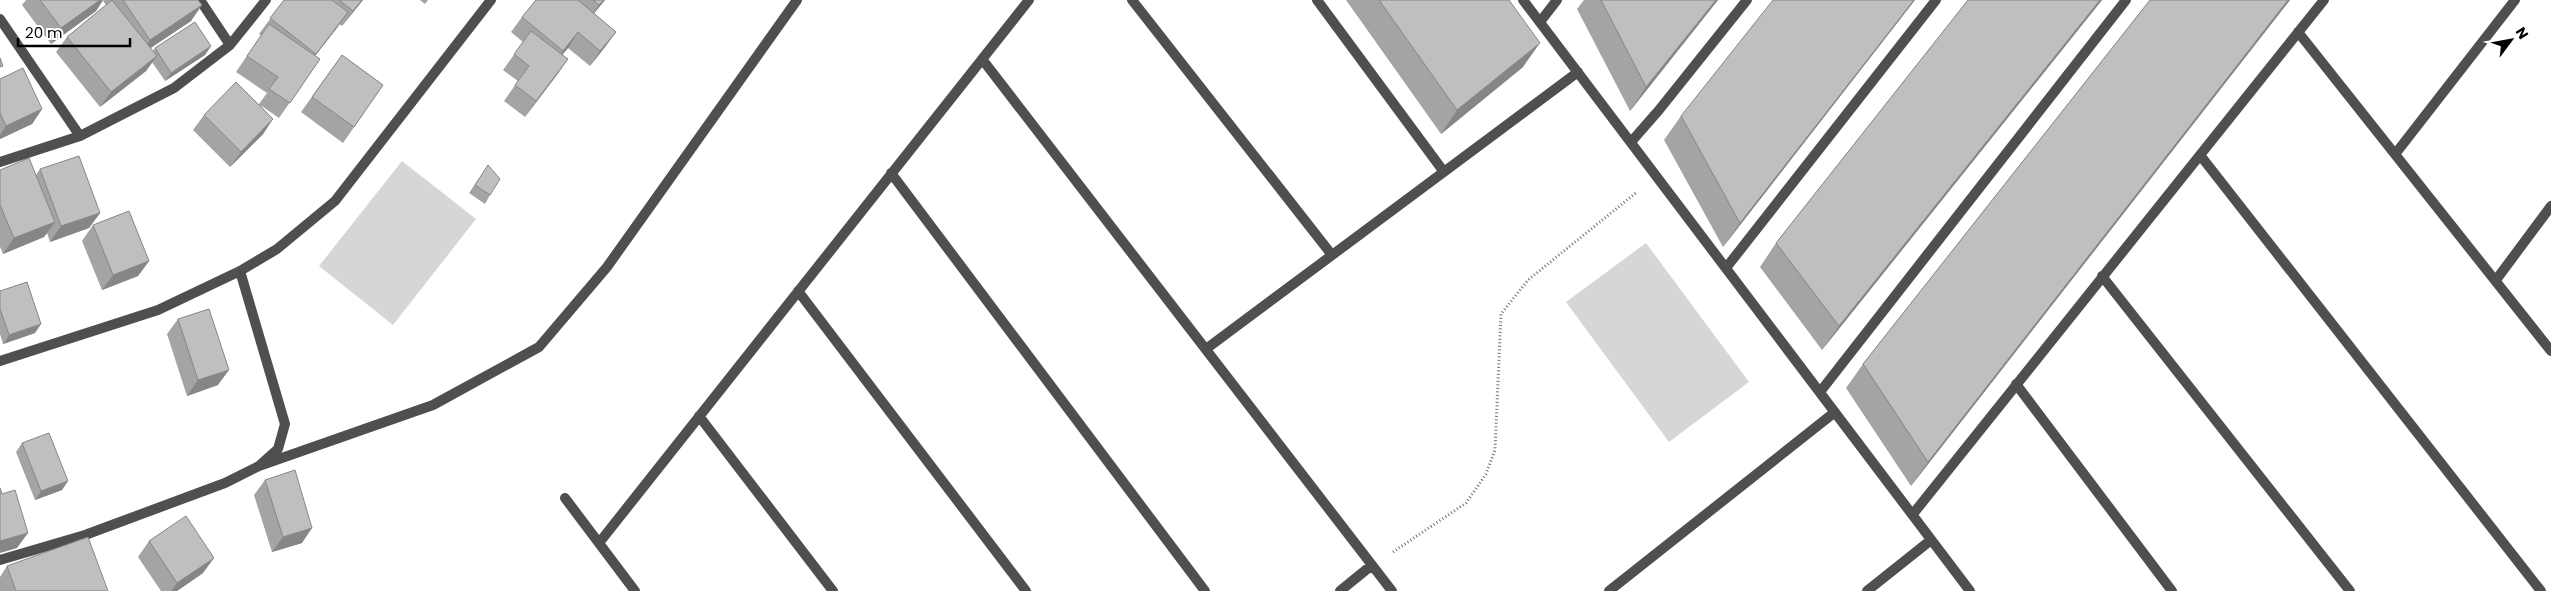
<svg xmlns="http://www.w3.org/2000/svg" width="2551" height="591" font-family="Poppins,sans-serif">
  <rect width="100%" height="100%" fill="#fff"/>
  <path fill="#d6d6d6" d="M402 161 476 219 393 325 319 266Z
    M1646 243 1749 382 1669 442 1566 302Z"/>
  <g fill="none" stroke-linecap="round" stroke-linejoin="round">
    <path stroke="#717171" stroke-width="3" stroke-dasharray="1 2.5" stroke-linecap="butt" d="M1393 552 1466 503 1486 474 1495 450 1501 314 1528 280 1637 192"/>
    <path stroke="#4f4f4f" stroke-width="10" d="M200 0 230 45
      M1132 0 1332 255
      M1317 0 1444 172
      M1523 0 1970 591
      M0 19 80 136
      M1540 22 1557 0
      M2298 32 2551 351
      M982 59 1392 591
      M1631 142 1659 110 1747 0
      M2396 153 2515 0
      M2200 155 2541 591
      M0 162 80 136 174 88 230 45 266 0
      M891 173 1205 591
      M1726 268 1936 0
      M2102 276 2350 591
      M2496 280 2551 206
      M798 291 1026 591
      M1206 349 1578 72
      M0 361 158 310 240 271 277 249 335 201 491 0
      M2016 384 2172 591
      M1820 392 2126 0
      M699 416 833 591
      M259 466 433 405 539 347 607 267 797 0
      M565 498 635 591
      M1913 514 2324 0
      M599 543 1029 0
      M0 560 85 535 225 483 259 466 278 449 285 424 240 271
      M1340 591 1372 565
      M1609 591 1835 412
      M1867 591 1931 540"/>
  </g>
  <path fill="#a4a4a4" d="M26 0H103L96 11 51 44 22 5Z
    M104 0H198L191 21 150 48 153 51 155 48 211 46 205 55 165 81 152 62 146 71 100 107 56 52 67 37 106 5 103 1Z
    M284 0H363L342 26 339 24 315 56 320 59 279 118 260 105 273 119 263 134 230 167 193 130 204 115 259 104 267 93 236 72 261 35 259 34Z
    M420 0H428L425 4Z
    M536 0H605L594 13 616 32 605 47 590 66 568 48 562 55 568 59 525 117 504 101 518 81 503 70 523 42 511 32 522 17Z
    M1346 0H1509L1523 67 1441 134Z
    M1584 0H1718L1630 111 1577 9Z
    M1915 0 1723 247 1664 140 1681 116Z
    M1968 0H2102L1822 350 1760 267 1776 243Z
    M2150 0H2290L1911 486 1846 388 1863 364Z
    M342 55 383 85 343 143 301 112Z
    M0 79 42 109 32 124 0 139Z
    M488 165 490 195 485 204 469 193Z
    M40 169 100 213 89 228 50 242 47 233 44 237 3 254 0 247V170L36 175Z
    M93 225 149 261 138 276 102 290 82 241Z
    M0 291 35 333 3 344 0 334Z
    M178 319 218 385 187 396 167 334Z
    M22 443 62 490 35 500 16 452Z
    M265 480 302 543 272 552 254 495Z
    M149 541 203 573 177 591H161L138 557Z
    M7 566 108 591H0V577Z"/>
  <path fill="#868686" d="M100 0H103L96 11 51 44 61 28Z
    M362 0H363L342 26 353 11Z
    M604 0H605L588 21 599 5Z
    M1716 0H1718L1630 111 1646 87Z
    M1914 0H1915L1723 247 1740 223Z
    M2100 0H2102L1822 350 1839 326Z
    M2288 0H2290L1911 486 1928 462Z
    M202 5 191 21 139 56 150 40Z
    M348 12 337 28 305 69 316 54Z
    M578 32 568 48 552 67 563 51Z
    M616 32 605 47 590 66 600 51Z
    M1540 43 1523 67 1441 134 1457 110Z
    M211 46 205 55 165 81 171 73Z
    M157 56 146 71 100 107 111 92Z
    M568 59 557 75 525 117 536 101Z
    M42 109 32 124 0 139V135L6 126Z
    M273 119 263 134 230 167 241 152Z
    M100 213 89 228 50 242 61 226Z
    M55 222 44 237 3 254 14 238Z
    M149 261 138 276 102 290 113 275Z
    M41 324 35 333 3 344 9 335Z
    M229 370 218 385 187 396 198 380Z
    M68 481 62 490 35 500 41 491Z
    M312 528 302 543 272 552 283 537Z
    M28 533 17 548 0 553V541Z
    M214 558 203 573 177 591H171L177 583Z"/>
  <path fill="#bfbfbf" stroke="#868686" d="M40 0H100L61 28Z
    M112 0 157 56 111 92 67 37Z
    M123 0H198L202 5 150 40Z
    M284 0H332L348 12 316 54 270 18Z
    M339 0H362L353 11Z
    M536 0H578L616 32 600 51 578 32 563 51 522 17Z
    M593 0H604L599 5Z
    M1379 0H1509L1540 43 1457 110Z
    M1601 0H1716L1646 87Z
    M1773 0H1914L1740 223 1681 116Z
    M1968 0H2100L1839 326 1776 243Z
    M2150 0H2288L1928 462 1863 364Z
    M195 22 211 46 171 73 155 48Z
    M269 24 320 59 290 103 269 89 278 77 247 56Z
    M531 31 568 59 536 101 515 85 529 66 514 54Z
    M342 55 383 85 354 127 312 97Z
    M0 58 3 66 0 67Z
    M23 68 42 109 6 126 0 113V79Z
    M236 82 273 119 241 152 204 115Z
    M79 156 100 213 61 226 40 169Z
    M29 158 55 222 14 238 0 205V170Z
    M488 165 500 179 490 195 475 185Z
    M129 211 149 261 113 275 93 225Z
    M27 282 41 324 9 335 0 309V291Z
    M209 309 229 370 198 380 178 319Z
    M49 433 68 481 41 491 22 443Z
    M295 470 312 528 283 537 265 480Z
    M0 488 2 494 15 490 28 533 0 541Z
    M186 516 214 558 177 583 149 541Z
    M88 537 108 591H16L7 566Z"/>
  <g transform="translate(2511 40) rotate(58)" stroke="#ffffff" stroke-width="4" paint-order="stroke">
  <path d="M0-4L9 19L0 12L-9 19Z" fill="#000000"/>
  <text y="-8" font-size="14" font-weight="bold" text-anchor="middle" fill="#000000">N</text>
  </g>
  <path d="M18 38v8h112v-8" fill="none" stroke="#000000" stroke-width="2.5"/>
  <text x="25" y="38" font-size="15" fill="#000000" stroke="#ffffff" stroke-width="4" paint-order="stroke">20 m</text>
</svg>
